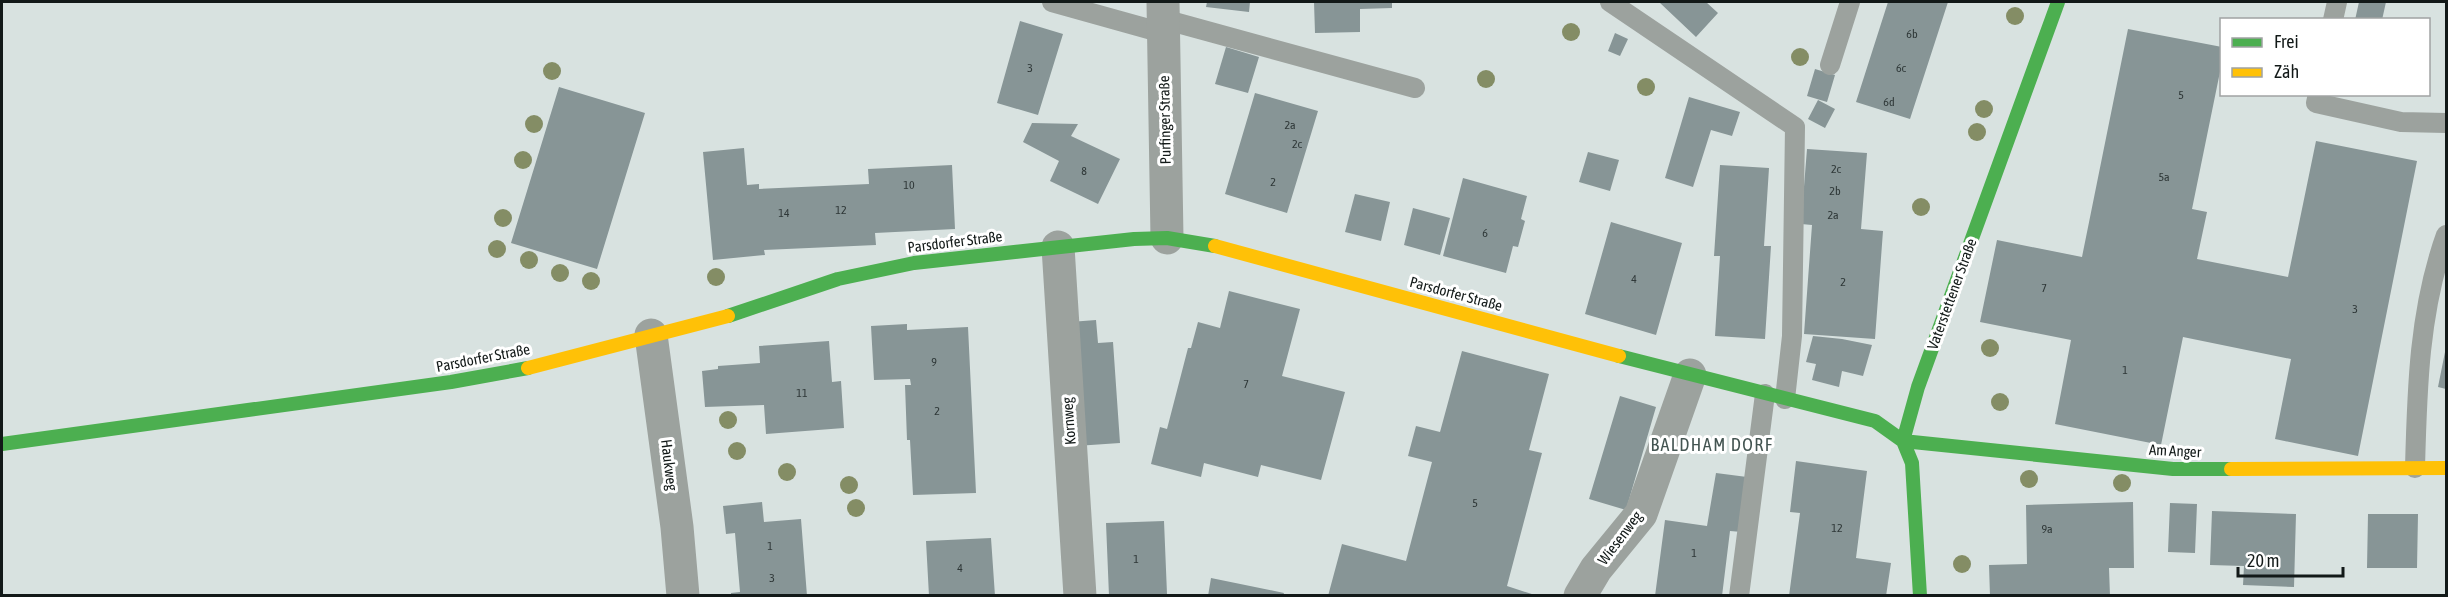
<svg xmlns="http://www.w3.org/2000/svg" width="2448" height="597" font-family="'Asap Condensed',sans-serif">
  <rect width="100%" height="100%" fill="#d8e2e0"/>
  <path fill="#879596" d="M1207 2H1250L1249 12 1206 7Z
    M1314 2H1392V8L1360 9V32L1315 33Z
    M1659 2H1706L1718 13 1696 37Z
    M1888 2H1948L1910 119 1856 102Z
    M2359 2H2386L2382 20H2355Z
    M1020 21 1063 34 1038 115 997 103Z
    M2128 29 2222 47V62L2192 209 2207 212 2197 259 2288 277 2316 141 2417 161 2358 456 2275 439 2291 359 2183 337 2161 445 2055 424 2071 340 1980 322 1997 240 2082 257Z
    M1615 33 1628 39 1620 56 1608 51Z
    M1226 47 1259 57 1248 93 1215 84Z
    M1815 69 1835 75 1827 102 1807 96Z
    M559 87 645 113 597 269 511 243Z
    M1255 93 1318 111 1287 213 1225 194Z
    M1689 97 1740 112 1732 136 1711 130 1693 187 1665 178Z
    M1818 100 1835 109 1825 128 1808 119Z
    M1032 123 1078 124 1071 136 1120 159 1098 204 1050 181 1059 161 1023 142Z
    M744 148 747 185 759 184V189L869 184 868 169 952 165 955 229 875 233 876 245 764 250 765 255 713 260 703 152Z
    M1807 149 1867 153 1861 229 1883 231 1875 339 1804 334 1812 225 1801 224Z
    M1588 152 1619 160 1610 191 1579 182Z
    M1720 165 1769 168 1764 246H1771L1765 339 1715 336 1720 256H1714Z
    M1463 178 1527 196 1521 219 1525 221 1518 247 1513 246 1506 273 1443 256Z
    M1355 194 1390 202 1381 241 1345 232Z
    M1413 208 1450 218 1440 255 1404 245Z
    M1611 222 1682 243 1656 335 1585 314Z
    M1229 291 1300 309 1282 376 1345 392 1321 480 1261 465 1258 477 1204 463 1201 477 1151 464 1160 427 1167 429 1188 348H1191L1198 322 1220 328Z
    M1096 320 1098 343 1113 342 1120 443 1076 446 1070 322Z
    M907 324V330L968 327 976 493 913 495 910 440H907L905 385H911L910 379 874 380 871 326Z
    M1813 336 1842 339 1872 345 1863 376 1842 371 1839 387 1812 380 1816 364 1806 362Z
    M829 341 832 382 841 381 844 428 766 434 764 405 705 407 702 371 718 369V366L760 363 759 346Z
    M2446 347V389L2438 387Z
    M1462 351 1549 374 1529 450 1542 453 1507 586 1538 596H1328L1342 544 1406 561 1432 462 1408 456 1416 426 1440 432Z
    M1620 396 1656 407 1626 510 1589 499Z
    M1796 461 1867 471 1856 558 1891 563 1886 596H1789L1800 513 1790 512Z
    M1716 473 1747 477 1742 532 1730 531 1722 596H1655L1665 520 1707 526Z
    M762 502 764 522 801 519 807 596H731V593L740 592 735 533 726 534 723 506Z
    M2133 502 2134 568H2109L2110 596H1990L1989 565 2027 564 2026 505Z
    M2170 503 2197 504 2195 553 2168 552Z
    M2212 511 2296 514 2294 587 2243 585 2244 566 2210 565Z
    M2368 514H2418L2417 568H2367Z
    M1164 521 1167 594 1109 596 1106 523Z
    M991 538 995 596H929L926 541Z
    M1211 578 1284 593 1283 596H1208Z"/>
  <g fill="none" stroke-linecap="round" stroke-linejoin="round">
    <path stroke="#9ca29e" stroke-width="20" d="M1052 2 1163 33
      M1610 2 1795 127 1792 336 1785 399
      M1163 19 1415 88
      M2333 20 2337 2
      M1830 65 1850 2
      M2318 94 2316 103 2401 122 2446 123
      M2415 468C2417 389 2419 310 2446 235
      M1739 596 1765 394"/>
    <path stroke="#9ca29e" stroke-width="33" d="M1163 2 1167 238
      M1058 247 1080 596
      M651 335 677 527 683 596
      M1580 596 1596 569 1641 514 1690 375"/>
    <path stroke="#4caf50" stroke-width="14" d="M728 316 838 279 914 263 1134 239 1167 238 1215 246
      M1619 356 1875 421 1903 441 2173 469H2231
      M2 444 451 382 528 368
      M1920 596 1912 463 1903 441 1918 387 2058 2"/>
    <path stroke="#ffc107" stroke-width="14" d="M1215 246 1619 356
      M528 368 728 316
      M2231 469 2446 468"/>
  </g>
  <g fill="#848d65">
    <circle cx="2015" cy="16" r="9"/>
    <circle cx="1571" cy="32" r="9"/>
    <circle cx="1800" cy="57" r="9"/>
    <circle cx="552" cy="71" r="9"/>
    <circle cx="1486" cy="79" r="9"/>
    <circle cx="1646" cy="87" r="9"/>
    <circle cx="1984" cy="109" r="9"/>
    <circle cx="534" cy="124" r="9"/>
    <circle cx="1977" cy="132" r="9"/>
    <circle cx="523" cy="160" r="9"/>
    <circle cx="1921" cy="207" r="9"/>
    <circle cx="503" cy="218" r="9"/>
    <circle cx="497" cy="249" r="9"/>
    <circle cx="529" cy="260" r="9"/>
    <circle cx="560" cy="273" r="9"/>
    <circle cx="716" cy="277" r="9"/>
    <circle cx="591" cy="281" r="9"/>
    <circle cx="1990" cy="348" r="9"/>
    <circle cx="2000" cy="402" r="9"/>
    <circle cx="728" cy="420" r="9"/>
    <circle cx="737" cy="451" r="9"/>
    <circle cx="787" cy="472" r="9"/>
    <circle cx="2029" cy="479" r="9"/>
    <circle cx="2122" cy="483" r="9"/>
    <circle cx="849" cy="485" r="9"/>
    <circle cx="856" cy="508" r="9"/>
    <circle cx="1962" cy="564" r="9"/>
  </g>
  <g text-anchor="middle" stroke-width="6" stroke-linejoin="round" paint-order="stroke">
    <g font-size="12" fill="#2f3838">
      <text x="1912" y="38">6b</text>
      <text x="1030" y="72">3</text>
      <text x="1901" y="72">6c</text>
      <text x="2181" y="99">5</text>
      <text x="1889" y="106">6d</text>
      <text x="1290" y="129">2a</text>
      <text x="1297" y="148">2c</text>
      <text x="1836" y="173">2c</text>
      <text x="1084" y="175">8</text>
      <text x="2164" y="181">5a</text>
      <text x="1273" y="186">2</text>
      <text x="909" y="189">10</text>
      <text x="1835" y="195">2b</text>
      <text x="841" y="214">12</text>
      <text x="784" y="217">14</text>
      <text x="1833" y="219">2a</text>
      <text x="1485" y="237">6</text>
      <text x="1634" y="283">4</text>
      <text x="1843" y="286">2</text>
      <text x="2044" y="292">7</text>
      <text x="2355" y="313">3</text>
      <text x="934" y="366">9</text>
      <text x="2125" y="374">1</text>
      <text x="1246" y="388">7</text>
      <text x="802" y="397">11</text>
      <text x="937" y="415">2</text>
      <text x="1475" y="507">5</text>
      <text x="1837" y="532">12</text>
      <text x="2047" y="533">9a</text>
      <text x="770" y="550">1</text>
      <text x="1694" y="557">1</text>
      <text x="1136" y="563">1</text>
      <text x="960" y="572">4</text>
      <text x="772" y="582">3</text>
    </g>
    <g font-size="15" fill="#121918" stroke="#fff">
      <text transform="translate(1165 120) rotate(-91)" y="5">Purfinger Straße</text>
      <text transform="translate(955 242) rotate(-7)" y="5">Parsdorfer Straße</text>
      <text transform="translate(1456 294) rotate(15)" y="5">Parsdorfer Straße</text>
      <text transform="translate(1952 294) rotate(-70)" y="5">Vaterstettener Straße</text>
      <text transform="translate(483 358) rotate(-11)" y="5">Parsdorfer Straße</text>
      <text transform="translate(1069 421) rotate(-94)" y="5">Kornweg</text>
      <text transform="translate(2175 451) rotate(3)" y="5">Am Anger</text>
      <text transform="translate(669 465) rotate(83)" y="5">Haukweg</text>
      <text transform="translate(1620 538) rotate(-53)" y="5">Wiesenweg</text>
    </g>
    <g font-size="18" letter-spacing="1.5" fill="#435451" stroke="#fff">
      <text x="1712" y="451">BALDHAM DORF</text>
    </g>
  </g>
  <rect width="2448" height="597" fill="none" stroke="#121918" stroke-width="6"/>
  <rect x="2220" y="18" width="210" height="78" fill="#ffffff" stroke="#a0a3a3" stroke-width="1.5"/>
  <rect x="2232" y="38" width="30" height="9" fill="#4caf50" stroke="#a0a3a3" stroke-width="1.5"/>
  <text x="2274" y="48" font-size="18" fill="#121918">Frei</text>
  <rect x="2232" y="68" width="30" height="9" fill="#ffc107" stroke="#a0a3a3" stroke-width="1.5"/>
  <text x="2274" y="78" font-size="18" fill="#121918">Zäh</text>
  <path d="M2238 567v9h105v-9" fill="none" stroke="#121918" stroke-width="3"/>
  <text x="2247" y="567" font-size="18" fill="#121918" stroke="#ffffff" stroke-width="4.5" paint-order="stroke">20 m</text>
</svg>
